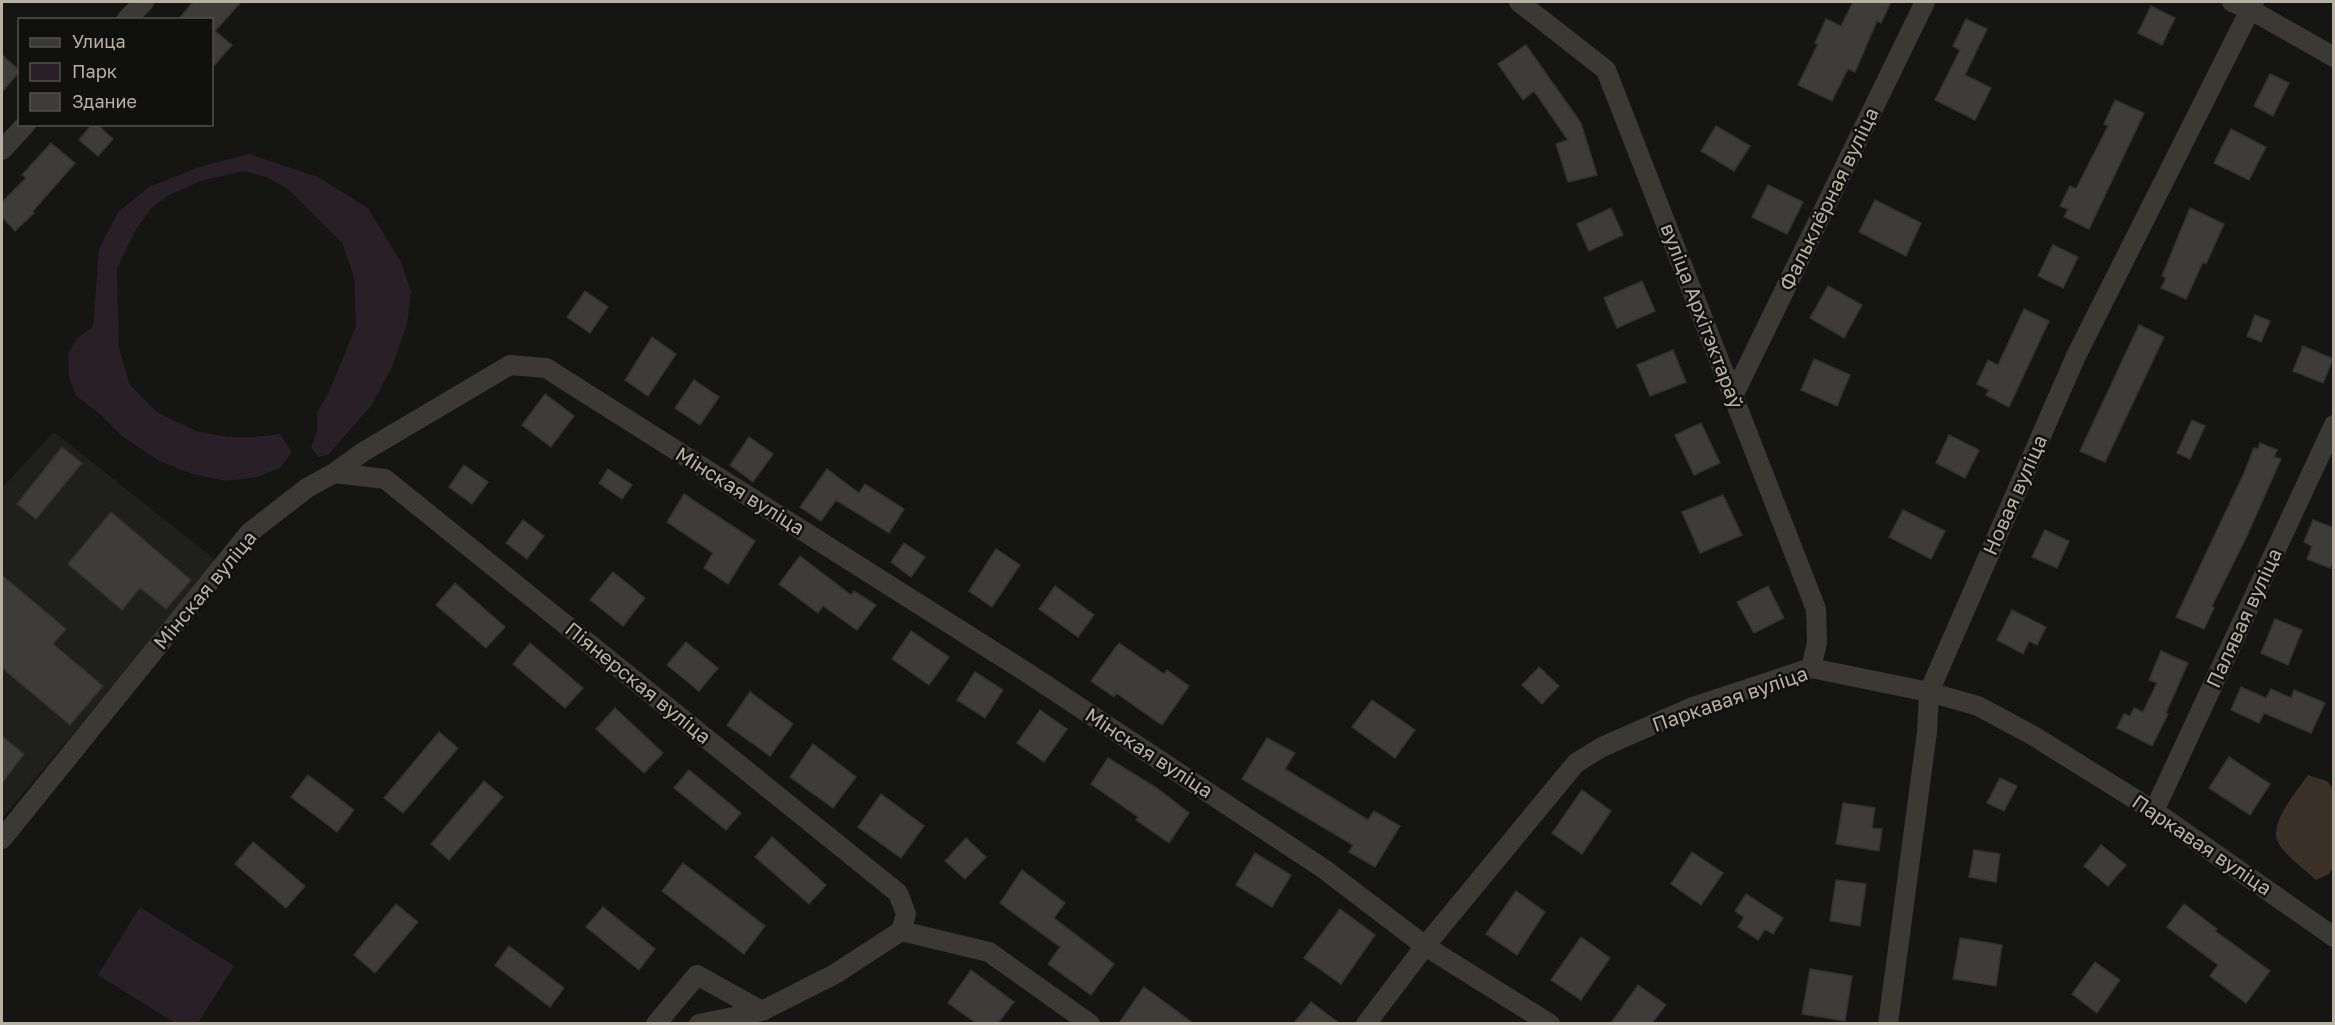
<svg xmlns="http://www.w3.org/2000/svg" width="2335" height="1025" font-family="'Golos Text',sans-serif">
  <rect width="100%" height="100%" fill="#151513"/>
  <path fill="#1f1f1c" d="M54 432 218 562 2 818V488Z"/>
  <path fill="#281f27" d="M249 154 318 177 368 208 401 262 411 291 407 325 392 367 371 406 328 455 318 457 311 447 317 431V412L329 392 356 326 354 277 342 243 288 189 266 177 244 171 201 181 169 195 151 208 134 233 117 269 119 348 130 385 157 412 196 431 228 437H255L280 434 292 452 280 468 257 477 226 481 192 474 159 461 122 436 101 415 76 396 69 377 68 353 78 337 93 327 99 249 118 212 149 187 202 166Z
    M140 907 234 966 198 1023H175L98 975Z"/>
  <path fill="#3a3028" d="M2308 775 2327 781 2333 789V868L2329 874 2316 880C2304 869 2288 858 2279 844 2266 826 2298 790 2308 775Z"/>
  <path fill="#3d3c38" stroke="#31312d" stroke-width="1.5" d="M193 2H241L215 31 232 45 212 68V20H178Z
    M1853 2H1891L1881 23 1877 21 1855 72 1848 69 1832 101 1798 85 1818 44 1815 43 1826 19 1841 26Z
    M2151 6 2175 18 2162 45 2138 33Z
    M1966 19 1987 29 1965 75 1991 88 1975 120 1935 100 1960 50 1953 46Z
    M1526 45 1581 123 1597 175 1568 182 1556 144 1568 140 1534 91 1523 100 1498 64Z
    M2 55 20 71 2 92Z
    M2270 74 2289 83 2273 116 2254 106Z
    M2115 100 2144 113 2089 229 2064 217 2068 209 2060 206 2070 186 2076 189 2108 126 2104 124Z
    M92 124H97L113 139 98 156 79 140Z
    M1716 126 1750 146 1734 171 1701 151Z
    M2231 129 2266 147 2249 180 2214 163Z
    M51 143 75 163 33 211 34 213 15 231 2 217V202L26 178 22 175Z
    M1768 185 1803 202 1787 234 1752 217Z
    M1875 200 1921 223 1906 256 1859 232Z
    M1611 208 1623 235 1589 251 1577 224Z
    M2190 208 2224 224 2206 264 2203 262 2186 299 2161 288 2166 278 2162 276Z
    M2053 245 2078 257 2063 288 2038 276Z
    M1642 281 1655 311 1617 328 1604 298Z
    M1828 286 1862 305 1844 338 1810 318Z
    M585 291 608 307 590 333 567 317Z
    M2024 309 2049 321 2009 407 1986 395 1989 390 1977 384 1988 360 1998 365Z
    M2255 315 2270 321 2261 342 2247 336Z
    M2139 325 2164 337 2105 462 2080 451Z
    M652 337 676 354 648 396 625 380Z
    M2303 346 2333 359 2323 383 2293 371Z
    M1673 350 1686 382 1650 396 1637 365Z
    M1814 359 1850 375 1837 406 1801 390Z
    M694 380 719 397 700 425 675 408Z
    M545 394 574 416 551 447 522 425Z
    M2192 420 2205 426 2190 459 2177 453Z
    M1701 423 1720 463 1694 475 1675 435Z
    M1949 435 1979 450 1965 478 1936 463Z
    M749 437 773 454 753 482 730 465Z
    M2260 443 2277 450 2274 457 2281 459 2246 538 2212 606 2214 608 2204 629 2176 617 2244 473 2254 448 2258 449Z
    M62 447 82 463 36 519 17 504Z
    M464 465 488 482 472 504 449 487Z
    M608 469 632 485 622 499 599 483Z
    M827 469 859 493 865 484 904 509 889 533 836 500 821 521 800 507Z
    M684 494 755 541 728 584 704 568 713 553 667 522Z
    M1723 495 1742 535 1700 553 1682 512Z
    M1903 510 1945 531 1931 559 1889 537Z
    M111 512 191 580 166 609 140 588 122 610 68 564Z
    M523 520 544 536 527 559 506 543Z
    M2313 520 2334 528V560L2330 568 2307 559 2312 546 2304 542Z
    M2045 530 2069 541 2057 568 2032 557Z
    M904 543 925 557 911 577 891 562Z
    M996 549 1020 565 992 607 969 591Z
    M800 556 851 595 854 591 876 605 857 630 823 606 818 613 779 584Z
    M613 572 645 598 623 626 590 600Z
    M2 575 66 629 53 644 103 686 70 725 2 668Z
    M455 583 505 627 486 648 436 605Z
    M1055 586 1094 615 1078 637 1039 609Z
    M1768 586 1784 618 1754 633 1737 602Z
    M2012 610 2046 627 2037 645 2029 641 2023 654 1997 640Z
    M2275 619 2302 630 2288 665 2261 653Z
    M911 631 949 657 929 685 892 659Z
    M686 642 718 668 699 691 667 665Z
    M530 643 583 688 565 708 513 664Z
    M1119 643 1164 674 1167 670 1189 686 1162 725 1116 693 1114 697 1091 681Z
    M2161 651 2188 663 2166 713 2168 714 2152 746 2117 728 2124 714 2130 716 2134 708 2143 712 2157 683 2149 680Z
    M1539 667 1559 686 1542 704 1522 685Z
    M975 672 1003 690 985 718 957 700Z
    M2241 687 2266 698 2271 689 2291 698 2294 690 2325 703 2311 733 2264 713 2259 723 2231 710Z
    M750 692 793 724 770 756 727 725Z
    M1372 700 1415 730 1395 758 1352 727Z
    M615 708 663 753 644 773 596 729Z
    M1040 710 1067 729 1044 762 1017 743Z
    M439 732 458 748 403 813 384 798Z
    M2 736 24 754 2 783Z
    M1267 738 1295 753 1285 769 1368 820 1374 811 1400 826 1375 867 1349 852 1353 845 1242 779Z
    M813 744 856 777 833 808 790 777Z
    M2229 757 2270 784 2250 815 2209 788Z
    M1108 758 1157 788 1189 813 1169 843 1136 820 1138 817 1091 784Z
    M689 770 741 813 726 830 674 788Z
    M308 775 354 810 337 832 291 797Z
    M2000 778 2017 786 2004 811 1987 803Z
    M484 781 503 797 449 860 431 844Z
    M1582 790 1611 811 1582 854 1552 833Z
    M881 794 924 826 901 858 858 827Z
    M1843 803 1875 808 1872 828 1882 829 1879 851 1836 844Z
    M772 837 826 885 809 904 755 857Z
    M966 838 986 857 965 879 945 861Z
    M253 842 305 886 286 908 235 864Z
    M2101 845 2126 865 2108 886 2084 866Z
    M1974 850 2000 854 1996 882 1969 877Z
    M1692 852 1723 873 1701 905 1671 884Z
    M1255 853 1291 875 1272 907 1236 885Z
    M683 863 765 926 744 954 662 891Z
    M1022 870 1065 903 1054 918 1114 964 1091 995 1048 964 1060 947 1000 903Z
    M1836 880 1866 884 1860 926 1830 921Z
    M1516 891 1545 912 1517 955 1486 934Z
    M1746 894 1783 918 1773 934 1765 929 1758 940 1738 927 1744 917 1735 911Z
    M396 904 418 922 375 973 354 955Z
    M2184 904 2217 929 2215 931 2270 971 2246 1003 2210 976 2218 965 2167 927Z
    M603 907 655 949 639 970 586 927Z
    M1340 909 1375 935 1341 984 1304 958Z
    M1581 937 1610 958 1581 1000 1551 980Z
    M1960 938 2002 945 1996 986 1953 979Z
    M509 946 564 988 550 1007 495 965Z
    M2095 962 2120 980 2097 1013 2072 994Z
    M1810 969 1852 976 1845 1021 1802 1014Z
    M971 970 1014 1002 998 1023H976L948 1003Z
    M1638 985 1666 1005 1652 1023H1611Z
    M1144 987 1193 1023H1119Z
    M1311 1002 1339 1023H1294Z"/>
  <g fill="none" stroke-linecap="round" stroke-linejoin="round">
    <path stroke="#3a3934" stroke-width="20" d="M1519 2 1606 70 1816 609 1817 643 1811 668
      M2232 2 2251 10 2334 57
      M126 20 144 2
      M2 150 26 124
      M1733 396 1925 2
      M334 473 385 479 898 893 906 914 901 931 989 952 1090 1024
      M2154 811 2334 425
      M2 839 249 533 307 488 334 473 363 452 510 365 546 368 1026 672 1324 869 1425 946 1550 1024
      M656 1024 697 975 762 1011 835 974 901 931
      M699 1024 762 1011
      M1366 1024 1425 946 1576 763 1602 747 1693 707 1811 668 1929 692 1978 706 2032 735 2154 811 2334 937
      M1888 1024 1927 732 1929 692 2076 356 2254 2"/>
  </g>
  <g text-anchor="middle" stroke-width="5" stroke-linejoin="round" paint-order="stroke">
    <g font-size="20" fill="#b7b1a3" stroke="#10100e">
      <text transform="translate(1829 199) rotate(-64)" y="7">Фальклёрная вуліца</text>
      <text transform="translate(1702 316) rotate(69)" y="7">вуліца Архітэктараў</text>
      <text transform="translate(740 491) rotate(32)" y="7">Мінская вуліца</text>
      <text transform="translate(2015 495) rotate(-66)" y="7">Новая вуліца</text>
      <text transform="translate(205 590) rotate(-50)" y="7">Мінская вуліца</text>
      <text transform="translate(2244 618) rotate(-65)" y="7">Палявая вуліца</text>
      <text transform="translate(638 683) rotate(39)" y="7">Піянерская вуліца</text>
      <text transform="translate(1730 699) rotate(-19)" y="7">Паркавая вуліца</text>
      <text transform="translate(1149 753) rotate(33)" y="7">Мінская вуліца</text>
      <text transform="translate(2202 845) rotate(34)" y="7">Паркавая вуліца</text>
    </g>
  </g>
  <rect width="2335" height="1025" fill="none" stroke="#b7b1a3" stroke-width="6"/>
  <rect x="18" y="18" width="195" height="108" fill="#10100e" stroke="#53504a" stroke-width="1.5"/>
  <rect x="30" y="38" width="30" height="9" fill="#3a3934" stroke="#53504a" stroke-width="1.5"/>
  <text x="72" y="48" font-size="18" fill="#b7b1a3">Улица</text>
  <rect x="30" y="63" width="30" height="18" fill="#281f27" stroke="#53504a" stroke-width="1.5"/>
  <text x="72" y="78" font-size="18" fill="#b7b1a3">Парк</text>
  <rect x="30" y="93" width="30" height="18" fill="#3d3c38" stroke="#53504a" stroke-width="1.5"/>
  <text x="72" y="108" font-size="18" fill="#b7b1a3">Здание</text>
</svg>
